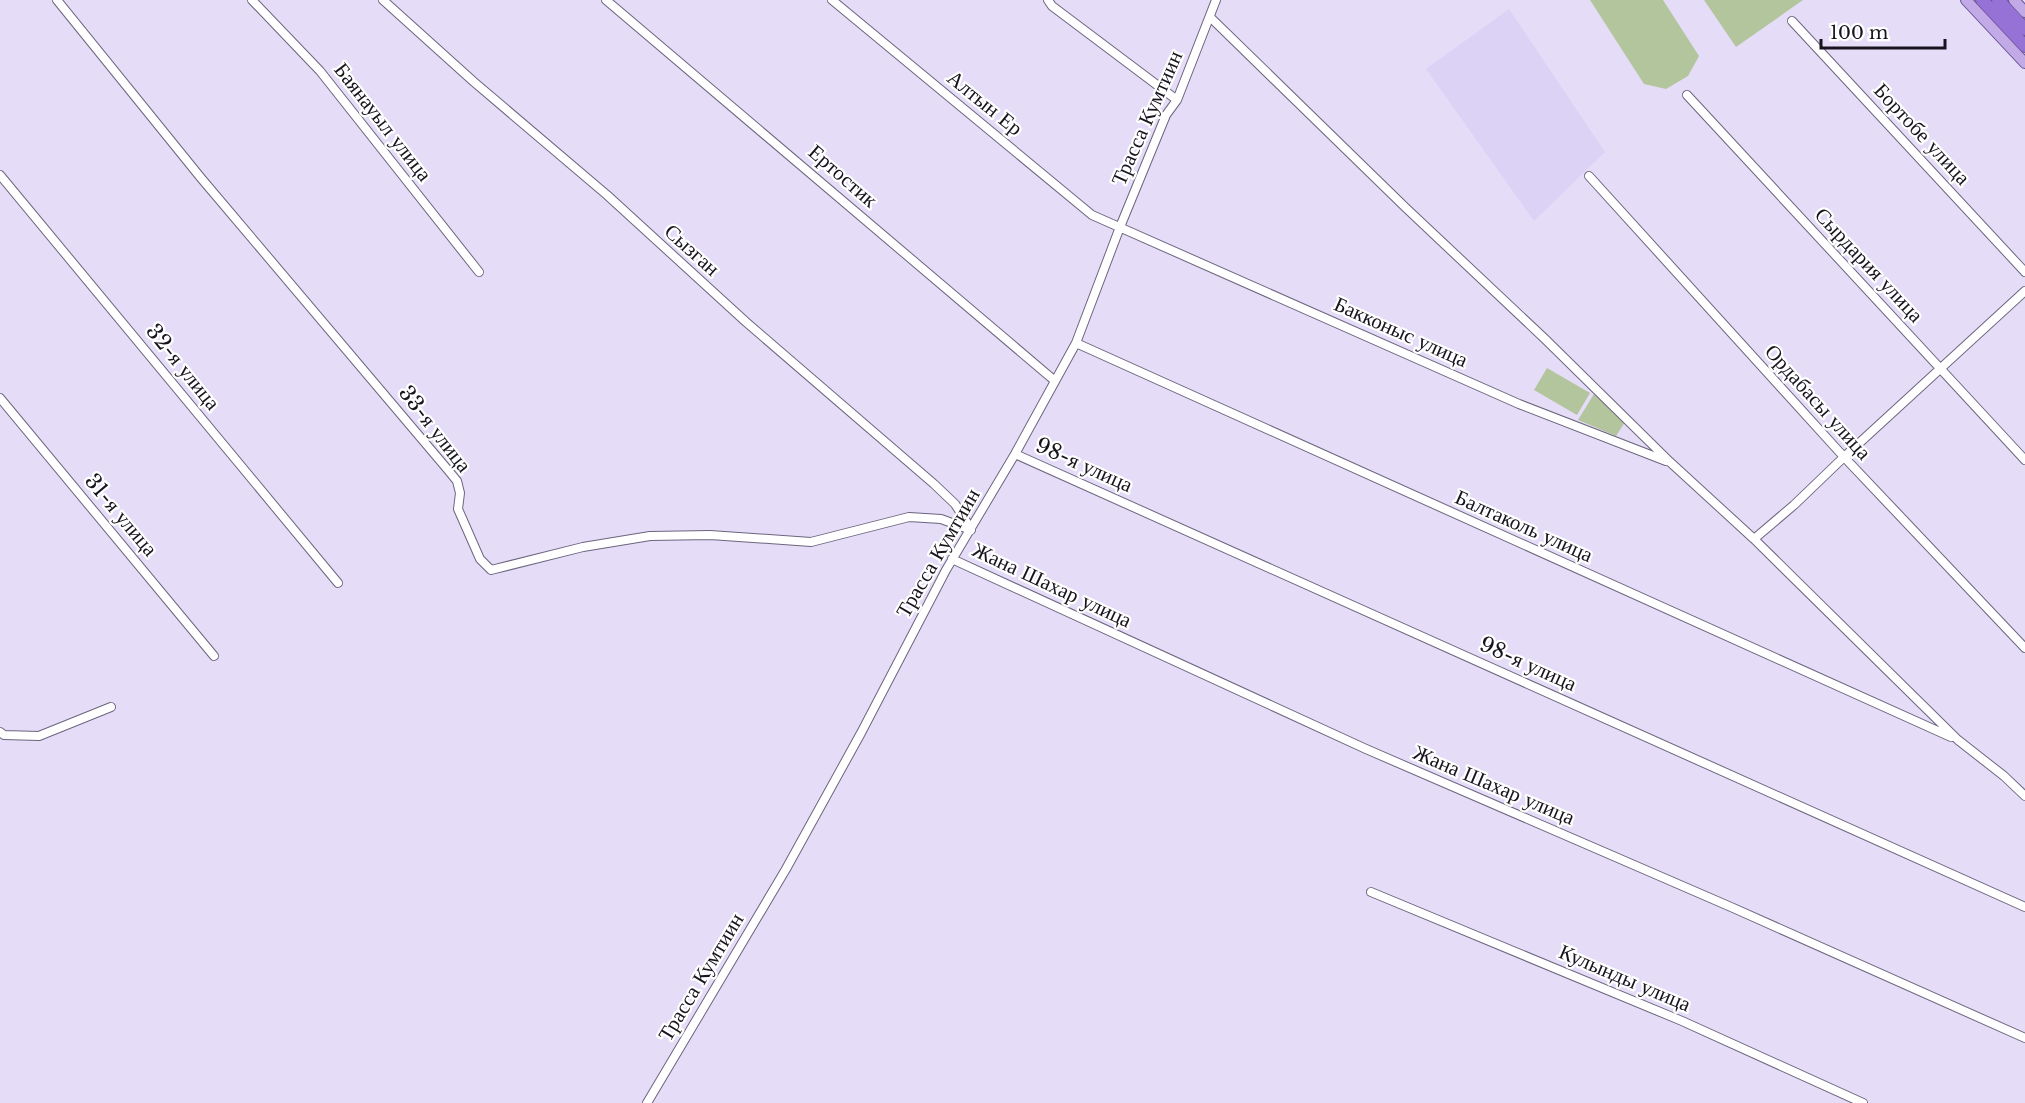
<svg xmlns="http://www.w3.org/2000/svg" width="2025" height="1103" font-family="'Libre Baskerville',serif">
  <rect width="100%" height="100%" fill="#e5dcf8"/>
  <path fill="#dcd2f5" d="M1509 9 1605 152 1534 221 1426 69Z"/>
  <path fill="#b3c59c" d="M1590 0H1663L1699 56 1688 76 1666 89 1644 84Z
    M1704 0H1803L1736 47Z
    M1547 368 1590 393 1577 415 1534 390Z
    M1594 394 1625 422 1616 436 1578 420Z"/>
  <g fill="none" stroke-linecap="round" stroke-linejoin="round">
    <g stroke="#6c657d" stroke-width="10">
      <path id="minor" d="M57 0 201 178 448 470 457 481 460 493 458 509 480 559 491 570 583 547 650 536 710 535 811 542 909 517 941 519 971 530
        M252 0 320 71 479 272
        M383 0 474 82 607 195 746 322 934 484 955 504 971 529
        M606 0 1055 381
        M832 0 1092 215 1519 404 1666 461
        M1048 0 1052 6 1177 100
        M1210 17 1406 208 1545 339 1670 462 1754 539 1958 740 2004 776 2025 796
        M1792 21 2025 272
        M1687 95 2025 460
        M0 175 338 583
        M1589 176 1844 457 2025 648
        M1076 343 1951 737
        M0 398 214 656
        M1015 454 2025 907
        M1754 539 1794 505 1844 457 2025 291
        M952 559 1366 749 1731 907 2025 1038
        M0 732 4 735 39 736 111 707
        M1371 892 1682 1021 1863 1103
        M647 1103 786 869 861 733 946 570 1015 454 1076 343 1120 227 1166 115 1177 100 1216 0"/>
    </g>
    <g stroke="#6a5196" stroke-width="12">
      <path id="major" d="M1966 0 2025 63
        M2014 0 2025 12"/>
    </g>
    <g stroke="#6a5196" stroke-width="14">
      <path id="highway" d="M1982 0 2025 46
        M1998 0 2025 29"/>
    </g>
    <use href="#minor" stroke="#fff" stroke-width="8"/>
    <use href="#major" stroke="#c1aae6" stroke-width="10"/>
    <use href="#highway" stroke="#9772d6" stroke-width="12"/>
  </g>
  <g text-anchor="middle" stroke-width="4.5" stroke-linejoin="round" paint-order="stroke">
    <g font-size="21" fill="#17141e" stroke="#fff">
      <text transform="translate(985 103) rotate(39)" y="7">Алтын Ер</text>
      <text transform="translate(1147 118) rotate(-66)" y="7">Трасса Кумтиин</text>
      <text transform="translate(383 122) rotate(52)" y="7">Баянауыл улица</text>
      <text transform="translate(1922 134) rotate(47)" y="7">Бортобе улица</text>
      <text transform="translate(843 176) rotate(41)" y="7">Ертостик</text>
      <text transform="translate(692 250) rotate(42)" y="7">Сызган</text>
      <text transform="translate(1869 265) rotate(47)" y="7">Сырдария улица</text>
      <text transform="translate(1401 332) rotate(24)" y="7">Бакконыс улица</text>
      <text transform="translate(183 367) rotate(51)" y="7">32-я улица</text>
      <text transform="translate(1818 402) rotate(48)" y="7">Ордабасы улица</text>
      <text transform="translate(435 429) rotate(52)" y="7">33-я улица</text>
      <text transform="translate(1084 465) rotate(24)" y="7">98-я улица</text>
      <text transform="translate(121 515) rotate(50)" y="7">31-я улица</text>
      <text transform="translate(1524 526) rotate(24)" y="7">Балтаколь улица</text>
      <text transform="translate(938 553) rotate(-60)" y="7">Трасса Кумтиин</text>
      <text transform="translate(1052 585) rotate(25)" y="7">Жана Шахар улица</text>
      <text transform="translate(1528 664) rotate(24)" y="7">98-я улица</text>
      <text transform="translate(1494 785) rotate(23)" y="7">Жана Шахар улица</text>
      <text transform="translate(701 977) rotate(-59)" y="7">Трасса Кумтиин</text>
      <text transform="translate(1625 978) rotate(23)" y="7">Кулынды улица</text>
    </g>
  </g>
  <path d="M1821 39v9h124v-9" fill="none" stroke="#17141e" stroke-width="3"/>
  <text x="1830" y="39" font-size="18" fill="#17141e" stroke="#ffffff" stroke-width="4.5" paint-order="stroke">100 m</text>
</svg>
